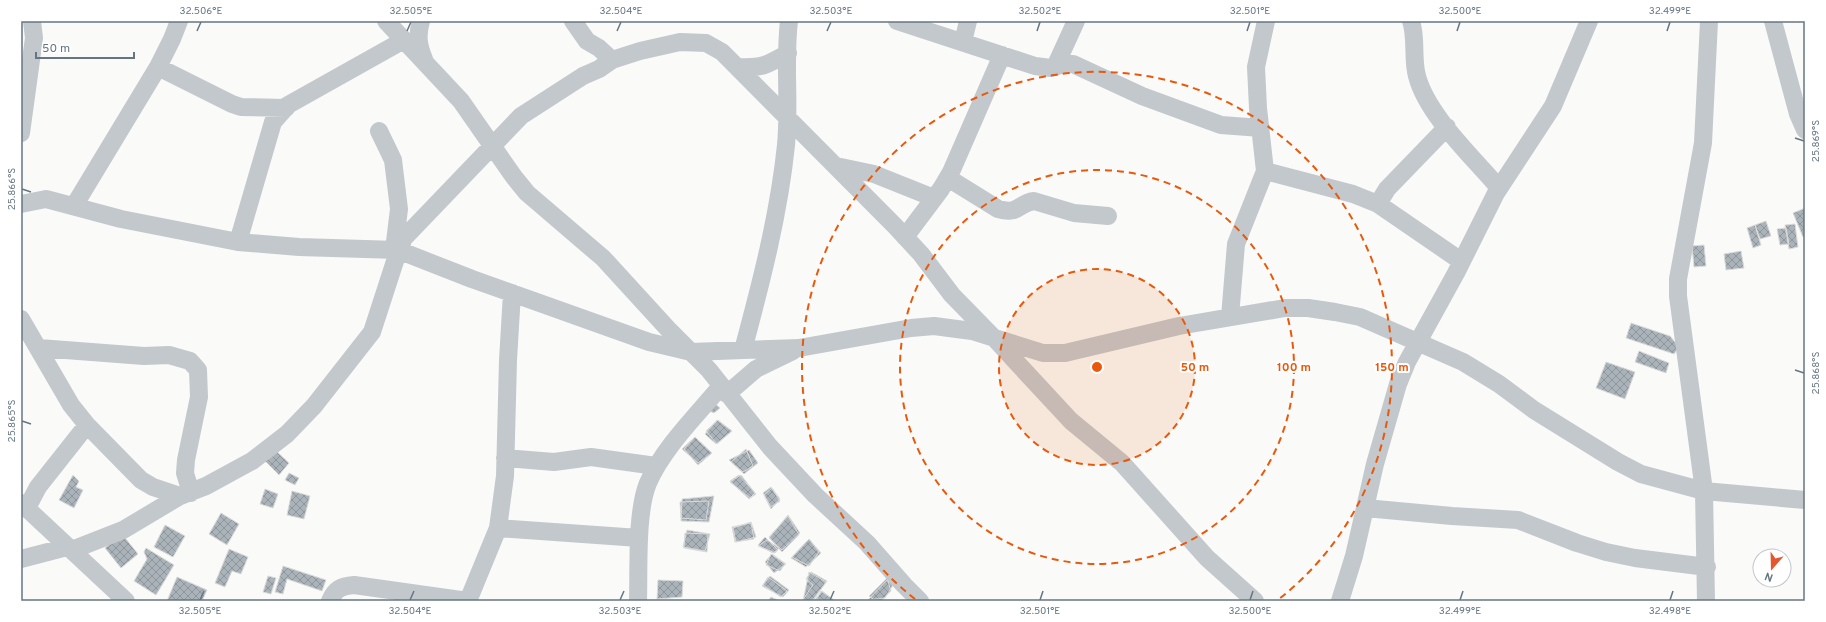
<svg xmlns="http://www.w3.org/2000/svg" width="1826" height="622" font-family="Overpass,sans-serif">
  <defs>
    <pattern id="building-cross-hatch" width="8" height="8" patternUnits="userSpaceOnUse"><rect width="8" height="8" fill="#aab3b9"/><path d="M0 0l8 8M0 8l8-8" fill="none" stroke="#8e969c"/></pattern>
  </defs>
  <rect width="100%" height="100%" fill="#fafaf8"/>
  <path fill="url(#building-cross-hatch)" stroke="#dcdcda" d="M1805 208V236L1803 237 1793 213Z
    M1766 221 1771 236 1760 239 1755 225Z
    M1795 224 1798 247 1789 249 1785 225Z
    M1755 225 1761 245 1753 248 1747 228Z
    M1786 228 1789 244 1780 245 1777 229Z
    M1704 245 1706 266 1694 267 1692 246Z
    M1741 251 1744 268 1726 270 1724 254Z
    M1631 323 1670 336 1679 347 1674 354 1626 338Z
    M1639 351 1669 363 1666 373 1635 362Z
    M1606 362 1635 372 1625 399 1596 388Z
    M713 402 720 408 714 413 707 410Z
    M717 420 732 431 716 444 705 434Z
    M718 420 732 431 717 444 706 431Z
    M695 437 712 453 698 463 682 449Z
    M695 437 712 453 698 465 684 449Z
    M274 449 289 463 279 475 264 460Z
    M746 449 753 466 743 472 731 462Z
    M749 450 758 463 744 474 729 460Z
    M289 473 299 478 295 485 285 480Z
    M73 475 79 481 76 487 83 490 74 508 59 500Z
    M739 475 756 494 749 499 730 481Z
    M741 475 755 493 750 498 730 482Z
    M771 487 780 501 771 507 763 493Z
    M772 488 780 499 771 509 764 495Z
    M265 489 278 494 273 508 260 504Z
    M292 491 310 496 304 519 287 515Z
    M714 496 709 522 681 521 682 499Z
    M709 501 706 520 681 518 680 502Z
    M221 513 239 524 227 545 209 534Z
    M788 515 800 533 782 550 769 538Z
    M788 516 799 535 782 552 769 537Z
    M751 522 756 537 736 542 733 528Z
    M751 523 754 539 735 542 732 527Z
    M165 525 185 536 173 557 154 547Z
    M687 530 710 534 705 551 683 547Z
    M685 533 708 534 707 552 684 548Z
    M122 534 138 554 121 568 105 548Z
    M765 537 778 550 773 553 758 545Z
    M809 539 821 553 806 567 791 558Z
    M809 539 819 552 809 566 792 557Z
    M767 540 779 548 775 553 758 546Z
    M146 548 174 565 156 595 134 581 147 559 144 552Z
    M229 549 248 557 241 574 232 571 225 587 215 583Z
    M771 554 785 564 780 571 766 565Z
    M772 554 786 564 774 573 765 562Z
    M283 566 326 580 322 591 287 579 283 594 275 592Z
    M809 572 826 582 813 601H803Z
    M811 572 827 581 812 601H802L813 585 806 579Z
    M268 576 276 578 271 594 263 592Z
    M770 576 789 590 783 597 762 586Z
    M177 577 207 590 202 601H167Z
    M768 577 787 591 781 597 763 585Z
    M887 578 891 591 881 601H876L869 596Z
    M658 580 683 581 682 597 657 599Z
    M887 580 893 585 885 598 868 600Z
    M821 591 834 600 833 601H816Z
    M822 591 834 600 833 601H814Z
    M771 597 780 601H768Z"/>
  <g fill="none" stroke-linecap="round" stroke-linejoin="round">
    <path stroke="#c3c8cc" stroke-width="18" d="M386 21 461 101 514 177 527 193 603 258 668 329 709 370 770 447 815 495 867 543 904 585 920 601
      M421 21C417 35 418 45 424 59
      M573 21 587 41 599 48 612 60
      M897 21 1035 66 1051 68 1064 64H1073L1142 96 1221 125 1261 128
      M1411 21C1417 39 1412 58 1417 76 1427 115 1473 157 1499 188
      M1773 21 1798 114 1805 130
      M963 42 968 21
      M158 67 232 104 241 107 286 108
      M737 67C762 68 766 66 788 53
      M1055 67 1076 21
      M379 131 393 160 399 209 394 250
      M21 133 34 38 32 21
      M836 166 874 174 934 198
      M1265 171 1353 194 1378 204 1461 261
      M948 178 998 209C1020 215 1018 203 1034 201L1074 213 1108 216
      M21 204 46 199 121 219 238 242 299 247 398 250 472 279 649 342 691 352 799 348 911 328 934 326 972 331 1043 353H1065L1179 326 1285 308H1308L1335 312 1360 317 1463 362 1499 384 1534 410 1618 462 1641 474 1704 491 1805 500
      M1378 204 1387 189 1447 127
      M74 206 158 67 172 39 179 21
      M905 237 941 189 951 172 1002 55
      M238 242 273 122 288 105 404 40
      M1230 317 1236 244 1265 171 1258 108 1256 67 1266 21
      M21 319 71 405 87 425 141 480 153 487 180 496
      M39 348 144 356 169 355 190 361 198 370 199 397 186 460 185 473 191 493
      M743 350C761 283 779 214 786 145 790 104 784 62 789 21
      M727 394 756 369 793 351
      M505 458 554 462 591 457 656 466
      M21 503 126 601
      M27 508 38 487 87 425
      M1365 508 1452 516 1518 520 1577 543 1606 552 1635 558 1707 567
      M498 528 639 538
      M72 550 123 530 180 496 206 486 252 461 287 434 314 406 372 332 396 258 404 238 521 116 583 76 599 69 612 60 640 51 680 42 706 43 722 52 895 226 921 254 952 295 995 339 1071 421 1122 463 1207 558 1255 601
      M21 559 67 547
      M330 601C335 589 341 586 354 585L468 601
      M468 601 498 528 505 476 508 360 512 293
      M638 601C639 569 636 512 648 483 663 448 697 415 721 386
      M1340 601 1354 556 1375 464 1398 384 1407 362 1456 273 1496 193 1553 106 1589 21
      M1706 601 1704 491 1678 296V279L1703 143 1709 21"/>
  </g>
  <path fill="none" stroke="#657683" stroke-width="1.5" d="M197 31 201 22M407 31 411 22M617 31 621 22M827 31 831 22M1037 31 1040 22M1247 31 1250 22M1457 31 1460 22M1667 31 1670 22M1795 138 1804 141M22 189 31 192M1795 370 1804 373M22 421 31 424M200 600 204 591M410 600 414 591M620 600 624 591M830 600 834 591M1040 600 1043 591M1250 600 1253 591M1460 600 1463 591M1670 600 1673 591"/>
  <circle cx="1097" cy="367" r="98" fill="#e8590c" fill-opacity=".12"/>
  <g fill="none" stroke="#e8590c" stroke-width="2" stroke-dasharray="7 5">
    <circle cx="1097" cy="367" r="98"/>
    <circle cx="1097" cy="367" r="197"/>
    <path d="M915 599A295 295 0 1 1 1279 599"/>
  </g>
  <circle cx="1097" cy="367" r="6" fill="#e8590c" stroke="#fff" stroke-width="2"/>
  <g font-size="12" text-anchor="middle" font-weight="bold" fill="#e8590c" stroke="#fff" stroke-width="4" stroke-linejoin="round" paint-order="stroke">
    <text x="1195" y="371">50 m</text>
    <text x="1294" y="371">100 m</text>
    <text x="1392" y="371">150 m</text>
  </g>
  <rect width="1826" height="622" fill="none" stroke="#ffffff" stroke-width="44"/>
  <g transform="translate(1772 568) rotate(200)"><circle r="19" fill="#ffffff" stroke="#c1c8cd"/>
  <path d="M0-3L7 15L0 10L-7 15Z" fill="#e4572e"/>
  <text y="-6" font-size="11" font-weight="bold" text-anchor="middle" fill="#657683">N</text>
  </g>
  <path d="M36 52v6h98v-6" fill="none" stroke="#657683" stroke-width="2"/>
  <text x="42" y="52" font-size="12" fill="#657683" stroke="#ffffff" stroke-width="3" paint-order="stroke">50 m</text>
  <rect x="22" y="22" width="1782" height="578" fill="none" stroke="#657683" stroke-width="1.5"/>
  <g font-size="10" text-anchor="middle" fill="#657683">
    <text x="201" y="14">32.506°E</text>
    <text x="411" y="14">32.505°E</text>
    <text x="621" y="14">32.504°E</text>
    <text x="831" y="14">32.503°E</text>
    <text x="1040" y="14">32.502°E</text>
    <text x="1250" y="14">32.501°E</text>
    <text x="1460" y="14">32.500°E</text>
    <text x="1670" y="14">32.499°E</text>
    <text transform="translate(1815 141) rotate(-90)" y="4">25.869°S</text>
    <text transform="translate(11 189) rotate(-90)" y="4">25.866°S</text>
    <text transform="translate(1815 373) rotate(-90)" y="4">25.868°S</text>
    <text transform="translate(11 421) rotate(-90)" y="4">25.865°S</text>
    <text x="200" y="614">32.505°E</text>
    <text x="410" y="614">32.504°E</text>
    <text x="620" y="614">32.503°E</text>
    <text x="830" y="614">32.502°E</text>
    <text x="1040" y="614">32.501°E</text>
    <text x="1250" y="614">32.500°E</text>
    <text x="1460" y="614">32.499°E</text>
    <text x="1670" y="614">32.498°E</text>
  </g>
</svg>
